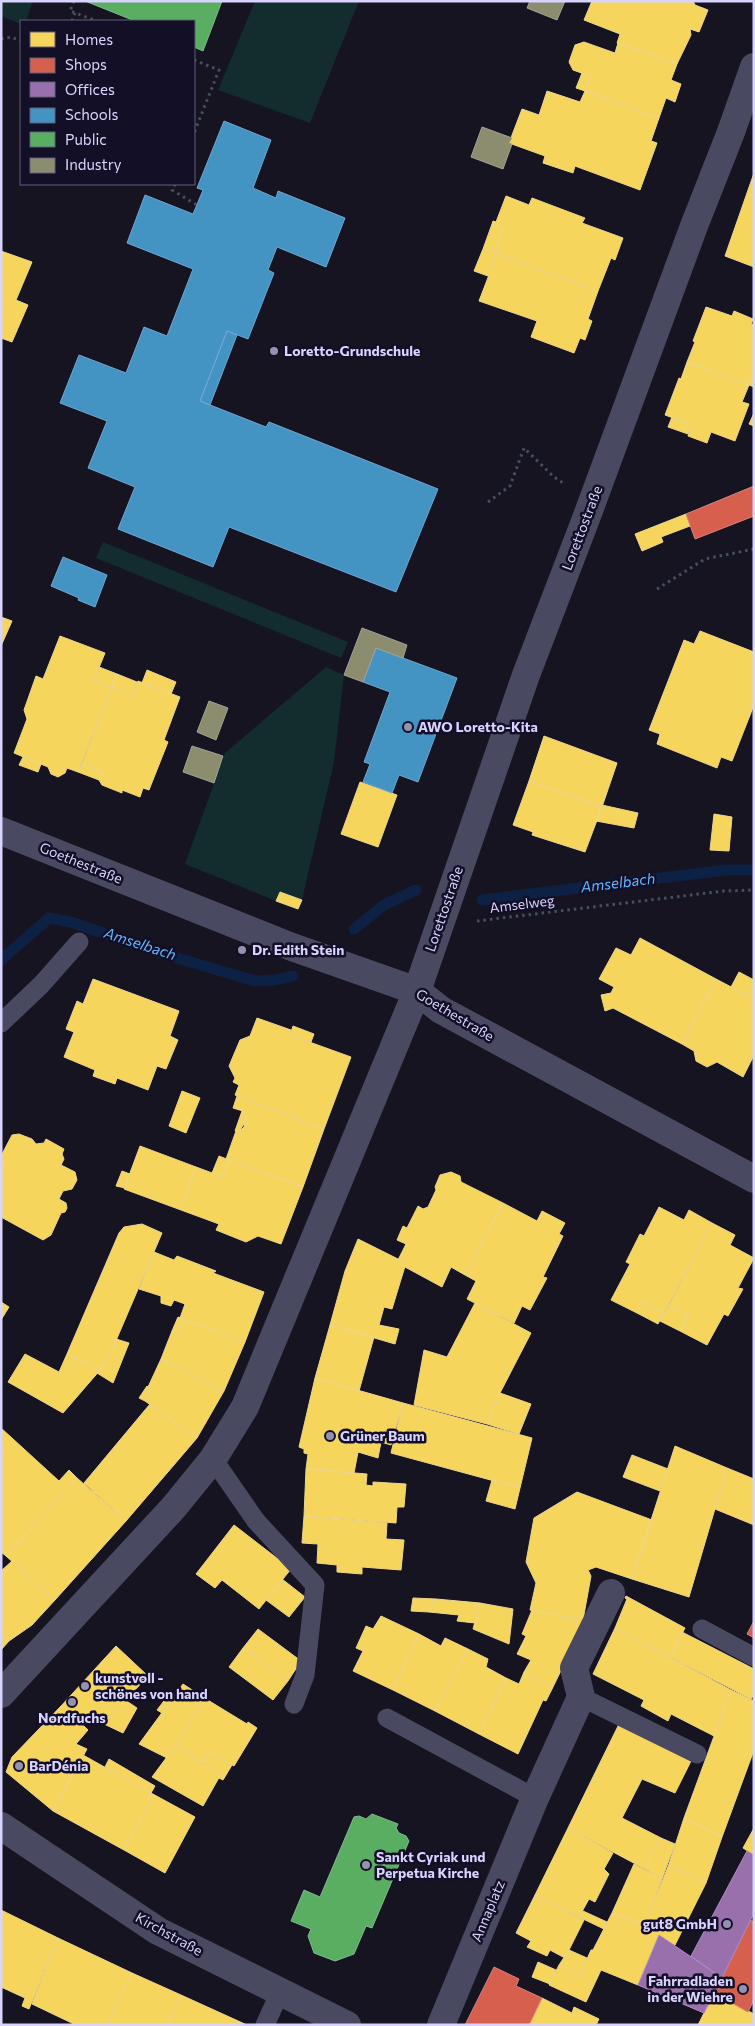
<svg xmlns="http://www.w3.org/2000/svg" width="755" height="2026" font-family="Commissioner,sans-serif">
  <rect width="100%" height="100%" fill="#161421"/>
  <path fill="#132c2d" d="M1 1H33L26 21H21V24L1 16Z
    M255 1H359L310 123 218 90Z
    M103 542 348 642 341 658 96 558Z
    M326 667 344 675 334 762 302 900 280 892 276 901 185 864 225 753Z"/>
  <path fill="#f6d55c" stroke="#edd58d" d="M592 1H693L695 5 708 10 699 32 690 29 691 35 677 64 617 43 620 34 584 20Z
    M584 42 615 53 618 43 677 64 671 80 681 84 675 102 666 98 659 118 585 91 590 76 573 70 569 62 575 45Z
    M582 73 590 76 585 91 576 88Z
    M547 91 580 102 585 91 659 118 651 141 657 143 640 190 575 166 573 173 543 163 545 156 509 143 522 109 539 115Z
    M754 173V195L747 193Z
    M747 193 754 195V267L725 256Z
    M506 196 529 205 532 198 585 218 582 223 623 238 615 260 611 258 598 291 495 253 504 228 492 224 493 221 496 222Z
    M492 224 504 228 495 253 483 249Z
    M483 249 497 254 488 276 474 271Z
    M1 251 32 262 16 300 28 305 12 342 1 338Z
    M497 254 598 291 588 319 592 321 585 340 580 338 574 353 531 337 537 321 479 301Z
    M706 307 732 316 734 311 753 319 751 324 754 325V372L749 385 687 362 695 342 693 341Z
    M687 362 749 385 742 402 749 404 735 441 711 432 707 443 688 436 692 425 665 415 679 378 681 379Z
    M754 372V387L749 385Z
    M754 413V426L749 424Z
    M672 417 692 425 688 434 668 427Z
    M686 514 690 526 661 537 663 542 642 551 635 534Z
    M1 617 12 621 1 646Z
    M700 631 754 652V705L732 761 721 757 717 768 657 744 660 734 649 730 684 640 694 644Z
    M60 636 105 653 94 680 112 687 78 772 67 768 65 773 58 777 51 774 48 767 14 753 27 719 24 710 36 676 43 679Z
    M99 667 117 674 112 687 94 680Z
    M147 670 176 682 171 694 142 683Z
    M117 674 137 682 132 695 112 687Z
    M138 681 180 697 164 740 168 742 149 790 143 788 140 797 122 790V793L102 785 99 780 103 772 82 764 112 687 132 695Z
    M544 736 617 763 602 807 529 781Z
    M23 757 41 764 38 772 19 765Z
    M82 764 103 772 99 780 78 772Z
    M529 781 602 807 585 852 532 835 533 832 513 825Z
    M360 782 397 795 378 847 341 834Z
    M602 805 638 813 634 828 596 821Z
    M714 814 732 817 729 851 710 850Z
    M280 892 302 900 298 909 276 901Z
    M640 938 716 979 682 1044 613 1008 605 1011 601 995 611 993 614 987 599 979 616 948 631 955Z
    M739 972 754 980V999L731 987Z
    M93 979 179 1011 170 1036 178 1040 166 1069 157 1066 148 1090 117 1078 115 1084 93 1076 95 1070 64 1057 74 1032 66 1029 77 1001 83 1004Z
    M716 979 754 999V1055L743 1077 717 1062 707 1067 696 1061 694 1051 682 1044Z
    M257 1018 291 1030 290 1035 351 1057 324 1129 235 1095 239 1085 233 1082 235 1078 229 1066 240 1040 250 1036Z
    M293 1026 314 1034 311 1042 290 1035Z
    M182 1091 200 1098 186 1133 169 1126Z
    M237 1096 324 1129 303 1187 226 1159 236 1131 239 1132 244 1127 245 1122 246 1112 233 1108Z
    M242 1111 246 1112 245 1122 239 1132 235 1131Z
    M19 1134 32 1139 36 1144 44 1143 46 1139 64 1149 62 1154 64 1159 61 1165 75 1172 77 1180 72 1189 63 1191 59 1199 66 1203 67 1208 65 1212 61 1213 51 1235 43 1240 1 1217V1156L12 1135Z
    M140 1146 196 1167 181 1210 124 1189Z
    M219 1156 229 1160 223 1177 212 1173Z
    M229 1160 303 1187 281 1244 258 1236 246 1242 216 1230 219 1224 181 1210 196 1167 223 1177Z
    M122 1171 130 1174 125 1188 116 1186Z
    M451 1172 460 1176 461 1182 503 1203 465 1275 451 1267 442 1287 405 1267 406 1263 398 1260 406 1244 397 1240 403 1226 407 1228 418 1206 423 1209 428 1207 436 1190 435 1187 440 1175Z
    M503 1203 537 1221 542 1211 565 1223 559 1234 563 1236 543 1277 547 1278 530 1310 522 1306 514 1323 467 1299 476 1281 465 1275Z
    M659 1207 684 1220 689 1210 712 1223 664 1313 643 1302 637 1313 611 1300 630 1264 626 1262 640 1234 644 1236Z
    M712 1223 735 1235 730 1245 754 1258 738 1288 743 1289 728 1316 724 1314 707 1345 680 1331 689 1315 669 1305Z
    M142 1224 162 1233 109 1357 101 1369 67 1354 119 1233 124 1227Z
    M358 1239 406 1263 392 1309 384 1307 379 1325 399 1329 395 1344 330 1325 345 1271Z
    M154 1252 174 1260 177 1256 216 1271 213 1273 264 1292 245 1342 180 1318 185 1304 174 1300 171 1306 161 1303V1296L139 1289Z
    M1 1302 9 1307 1 1320Z
    M643 1302 664 1313 658 1324 637 1313Z
    M475 1303 531 1333 500 1393 487 1424 414 1405 424 1350 447 1357Z
    M669 1305 689 1315 680 1331 660 1321Z
    M178 1317 184 1319 178 1334 172 1331Z
    M184 1319 245 1342 224 1391 161 1359 172 1331 178 1334Z
    M330 1325 374 1337 359 1391 315 1378Z
    M116 1339 129 1343 113 1383 97 1373 109 1357Z
    M25 1354 59 1372 67 1354 101 1369 63 1413 8 1382Z
    M161 1359 224 1391 197 1438 145 1401 152 1390 148 1387Z
    M315 1378 403 1403 391 1445 381 1442 378 1458 358 1452 354 1473 306 1469 308 1454 304 1453V1449L299 1447Z
    M147 1386 152 1390 145 1401 139 1398Z
    M500 1393 531 1404 519 1434 487 1424Z
    M403 1403 532 1438 520 1488 391 1453Z
    M150 1404 197 1438 126 1521 84 1483Z
    M1 1428 59 1481 69 1470 77 1478 6 1556 1 1552Z
    M675 1446 727 1468 689 1597 632 1579Z
    M632 1455 668 1469 660 1491 623 1477Z
    M727 1468 754 1479V1525L715 1509Z
    M306 1469 367 1474 366 1485 373 1486V1482L406 1484 404 1507H397L396 1523 304 1516Z
    M77 1478 126 1521 55 1600 6 1556Z
    M492 1480 520 1488 515 1509 486 1501Z
    M577 1492 652 1520 632 1579 596 1567 588 1570 591 1576 583 1620 530 1610 536 1583 526 1562 534 1518Z
    M304 1516 387 1523 386 1539 404 1540 401 1570 362 1567V1574L337 1572V1565L317 1563 318 1544 302 1543Z
    M234 1525 291 1569 259 1609 222 1580 215 1588 196 1574Z
    M12 1561 55 1600 32 1625 9 1641 1 1635V1571Z
    M282 1579 305 1597 289 1617 266 1600Z
    M626 1596 685 1628 670 1657 615 1628 627 1599 625 1598Z
    M413 1598 436 1599 429 1612 411 1611Z
    M436 1599 480 1603 475 1623 457 1621 459 1615 429 1612Z
    M480 1603 513 1609 509 1644 473 1629Z
    M532 1610 585 1621 553 1687 524 1672 531 1660 517 1654 526 1636 522 1634Z
    M381 1616 419 1634 393 1690 353 1671 363 1651 356 1648 366 1626 373 1629Z
    M615 1628 731 1690 714 1736 671 1714 668 1721 641 1706 644 1700 593 1674Z
    M258 1629 301 1661 288 1681 243 1648Z
    M682 1632 754 1669V1694L751 1699 670 1657Z
    M419 1634 441 1646 445 1638 468 1649 435 1711 393 1690Z
    M1 1635 9 1641 1 1650Z
    M116 1646 148 1676 106 1721 101 1716 96 1722 90 1717 83 1725 62 1705Z
    M243 1648 288 1681 273 1700 229 1667Z
    M468 1649 488 1659 486 1667 506 1678 479 1734 435 1711Z
    M524 1672 553 1687 546 1701 543 1700 518 1754 479 1734 506 1678 519 1684Z
    M183 1684 206 1699 167 1758 139 1744Z
    M731 1690 754 1701V1750L722 1837 684 1818Z
    M170 1693 174 1697 162 1713 157 1710Z
    M206 1699 247 1724 248 1722 257 1728 234 1766 210 1752 202 1762 175 1746Z
    M125 1700 137 1708 123 1733 104 1724Z
    M62 1705 88 1730 76 1744 87 1749 53 1811 6 1772 12 1757Z
    M619 1724 691 1761 675 1793 642 1779 622 1818 661 1838 645 1869 568 1828Z
    M175 1746 221 1774 203 1806 152 1777Z
    M210 1752 232 1765 223 1780 219 1778 221 1774 202 1762Z
    M83 1755 151 1793 148 1799 151 1801 124 1850 53 1811Z
    M109 1759 155 1786 151 1793 105 1767Z
    M151 1793 195 1817 165 1873 124 1850 151 1801 148 1799Z
    M684 1818 722 1837 706 1883 669 1864Z
    M568 1828 613 1853 604 1869 609 1874 595 1902 589 1899 579 1917 535 1895Z
    M754 1828V1855L743 1848Z
    M661 1838 675 1844 662 1879 645 1869Z
    M634 1864 662 1879 645 1925 612 1913Z
    M669 1864 706 1883 675 1945 659 1935 661 1932 646 1922Z
    M535 1895 584 1920 565 1958 550 1950 547 1956 527 1947 531 1941 516 1933Z
    M1 1910 58 1938 29 2009 22 2006 25 1998 1 1987Z
    M583 1911 607 1922 604 1929 579 1917Z
    M612 1913 645 1925 646 1922 661 1932 638 1985 601 1970 586 2002 549 1985 559 1965 580 1975 591 1950H593Z
    M58 1938 132 1973 107 2025H76L32 2004Z
    M569 1950 587 1958 580 1975 559 1965Z
    M538 1962 556 1970 550 1984 532 1977Z
    M132 1973 181 1995 167 2025H107Z
    M714 1993 754 2014V2025H698Z
    M181 1995 247 2025H167Z
    M542 1998 572 2013 574 2007 599 2019 596 2025H529Z"/>
  <path fill="#d6604d" stroke="#d78382" d="M754 486V516L695 539 686 514Z
    M754 1621V1638L747 1634Z
    M750 1920 754 1922V2000L748 2012 714 1993Z
    M494 1967 519 1979 516 1986 542 1998 529 2025H465Z"/>
  <path fill="#9970ab" stroke="#ac8ec4" d="M747 1851 754 1855V1913L722 1978 691 1956Z
    M659 1935 722 1978 704 2013 638 1985Z"/>
  <path fill="#4393c3" stroke="#70a6d5" d="M224 121 271 140 253 188 276 198 278 191 345 218 326 267 277 247 268 270 274 273 248 339 227 331 200 401 266 427 269 422 438 489 396 592 229 527 213 567 118 529 135 487 88 468 107 421 60 403 79 355 126 373 144 327 167 336 193 269 127 243 145 195 193 214 203 190 197 188Z
    M227 331 237 335 210 405 200 401Z
    M63 557 107 575 95 607 78 600 79 598 51 586Z
    M376 648 457 678 418 782 399 775 392 793 363 782 370 764 364 762 390 692 363 682Z"/>
  <path fill="#5aae61" stroke="#80b990" d="M85 1H222L203 51 194 47V21H135Z
    M372 1814 398 1824 396 1828 399 1833 406 1836 409 1841 372 1928 366 1926 354 1954 335 1961 314 1953 308 1936 311 1929 291 1921 304 1890 320 1897 354 1817 359 1816 366 1819Z"/>
  <path fill="#8c8c6e" stroke="#a3a29a" d="M530 1H565L557 20 527 8Z
    M482 127 512 138 509 143 512 144 503 169 471 157Z
    M362 628 407 645 403 658 376 648 363 682 344 675Z
    M209 701 228 708 216 740 197 732Z
    M192 746 223 756 214 783 183 772Z"/>
  <g fill="none" stroke-linecap="round" stroke-linejoin="round">
    <path stroke="#0d2144" stroke-width="11" d="M482 900 726 870H754
      M354 929 384 905 416 890
      M1 960 49 918 71 922 164 954 255 981 275 980 293 976"/>
    <path stroke="#44505f" stroke-width="3" stroke-dasharray="2.5 4" stroke-linecap="butt" d="M74 1 70 11 97 21
      M72 21 75 13
      M1 39 11 37 21 41
      M194 60 219 70 194 133
      M175 184 172 190 197 205
      M488 502 510 486 524 448 554 477 563 483
      M657 589 705 559 754 549
      M477 921 724 891 754 890"/>
    <path stroke="#4a4962" stroke-width="19" d="M1 1023 41 985 79 942
      M213 1459 256 1521 315 1585 305 1675 294 1704
      M702 1629 754 1657
      M581 1697 697 1754
      M387 1718 535 1798
      M265 2025 280 1992"/>
    <path stroke="#4a4962" stroke-width="28" d="M1 831 292 947 417 991 441 1010 754 1179
      M1 1694 174 1507 213 1459 245 1407 417 991 526 675 587 516 694 226 731 132 754 67
      M1 1826 158 1931 347 2025
      M441 2025 535 1798 581 1697 574 1668 611 1593"/>
  </g>
  <g fill="#9591b1" stroke="#130f26" stroke-width="2">
    <circle cx="274" cy="351" r="5"/>
    <circle cx="408" cy="727" r="5"/>
    <circle cx="242" cy="950" r="5"/>
    <circle cx="330" cy="1436" r="5"/>
    <circle cx="85" cy="1686" r="5"/>
    <circle cx="72" cy="1702" r="5"/>
    <circle cx="19" cy="1766" r="5"/>
    <circle cx="366" cy="1865" r="5"/>
    <circle cx="727" cy="1924" r="5"/>
    <circle cx="743" cy="1989" r="5"/>
  </g>
  <g text-anchor="middle" stroke-width="5" stroke-linejoin="round" paint-order="stroke">
    <g font-size="14" font-weight="bold" fill="#d9d4ff" stroke="#130f26" text-anchor="start">
      <text x="284" y="356">Loretto-Grundschule</text>
      <text x="418" y="732">AWO Loretto-Kita</text>
      <text x="252" y="955">Dr. Edith Stein</text>
      <text x="340" y="1441">Grüner Baum</text>
      <text x="95" y="1683">kunstvoll -<tspan x="95" dy="16">schönes von hand</tspan></text>
      <text x="72" y="1723" text-anchor="middle">Nordfuchs</text>
      <text x="29" y="1771">BarDénia</text>
      <text x="376" y="1862">Sankt Cyriak und<tspan x="376" dy="16">Perpetua Kirche</tspan></text>
      <text x="717" y="1929" text-anchor="end">gut8 GmbH</text>
      <text x="733" y="1986" text-anchor="end">Fahrradladen<tspan x="733" dy="16">in der Wiehre</tspan></text>
    </g>
    <g font-size="14" fill="#d9d4ff" stroke="#130f26">
      <text transform="translate(582 528) rotate(-69)" y="5">Lorettostraße</text>
      <text transform="translate(81 863) rotate(22)" y="5">Goethestraße</text>
      <text transform="translate(522 904) rotate(-7)" y="5">Amselweg</text>
      <text transform="translate(444 909) rotate(-71)" y="5">Lorettostraße</text>
      <text transform="translate(455 1015) rotate(31)" y="5">Goethestraße</text>
      <text transform="translate(488 1911) rotate(-67)" y="5">Annaplatz</text>
      <text transform="translate(169 1934) rotate(29)" y="5">Kirchstraße</text>
    </g>
    <g font-size="15" font-style="italic" fill="#62b6ff" stroke="#130f26">
      <text transform="translate(618 883) rotate(-7)" y="5">Amselbach</text>
      <text transform="translate(140 944) rotate(18)" y="5">Amselbach</text>
    </g>
  </g>
  <rect width="755" height="2026" fill="none" stroke="#d9d4ff" stroke-width="5"/>
  <rect x="20" y="20" width="175" height="165" fill="#130f26" stroke="#625e7d"/>
  <rect x="30" y="32" width="25" height="15" fill="#f6d55c" stroke="#625e7d"/>
  <text x="65" y="45" font-size="15" fill="#d9d4ff">Homes</text>
  <rect x="30" y="58" width="25" height="15" fill="#d6604d" stroke="#625e7d"/>
  <text x="65" y="70" font-size="15" fill="#d9d4ff">Shops</text>
  <rect x="30" y="82" width="25" height="15" fill="#9970ab" stroke="#625e7d"/>
  <text x="65" y="95" font-size="15" fill="#d9d4ff">Offices</text>
  <rect x="30" y="108" width="25" height="15" fill="#4393c3" stroke="#625e7d"/>
  <text x="65" y="120" font-size="15" fill="#d9d4ff">Schools</text>
  <rect x="30" y="132" width="25" height="15" fill="#5aae61" stroke="#625e7d"/>
  <text x="65" y="145" font-size="15" fill="#d9d4ff">Public</text>
  <rect x="30" y="158" width="25" height="15" fill="#8c8c6e" stroke="#625e7d"/>
  <text x="65" y="170" font-size="15" fill="#d9d4ff">Industry</text>
</svg>
